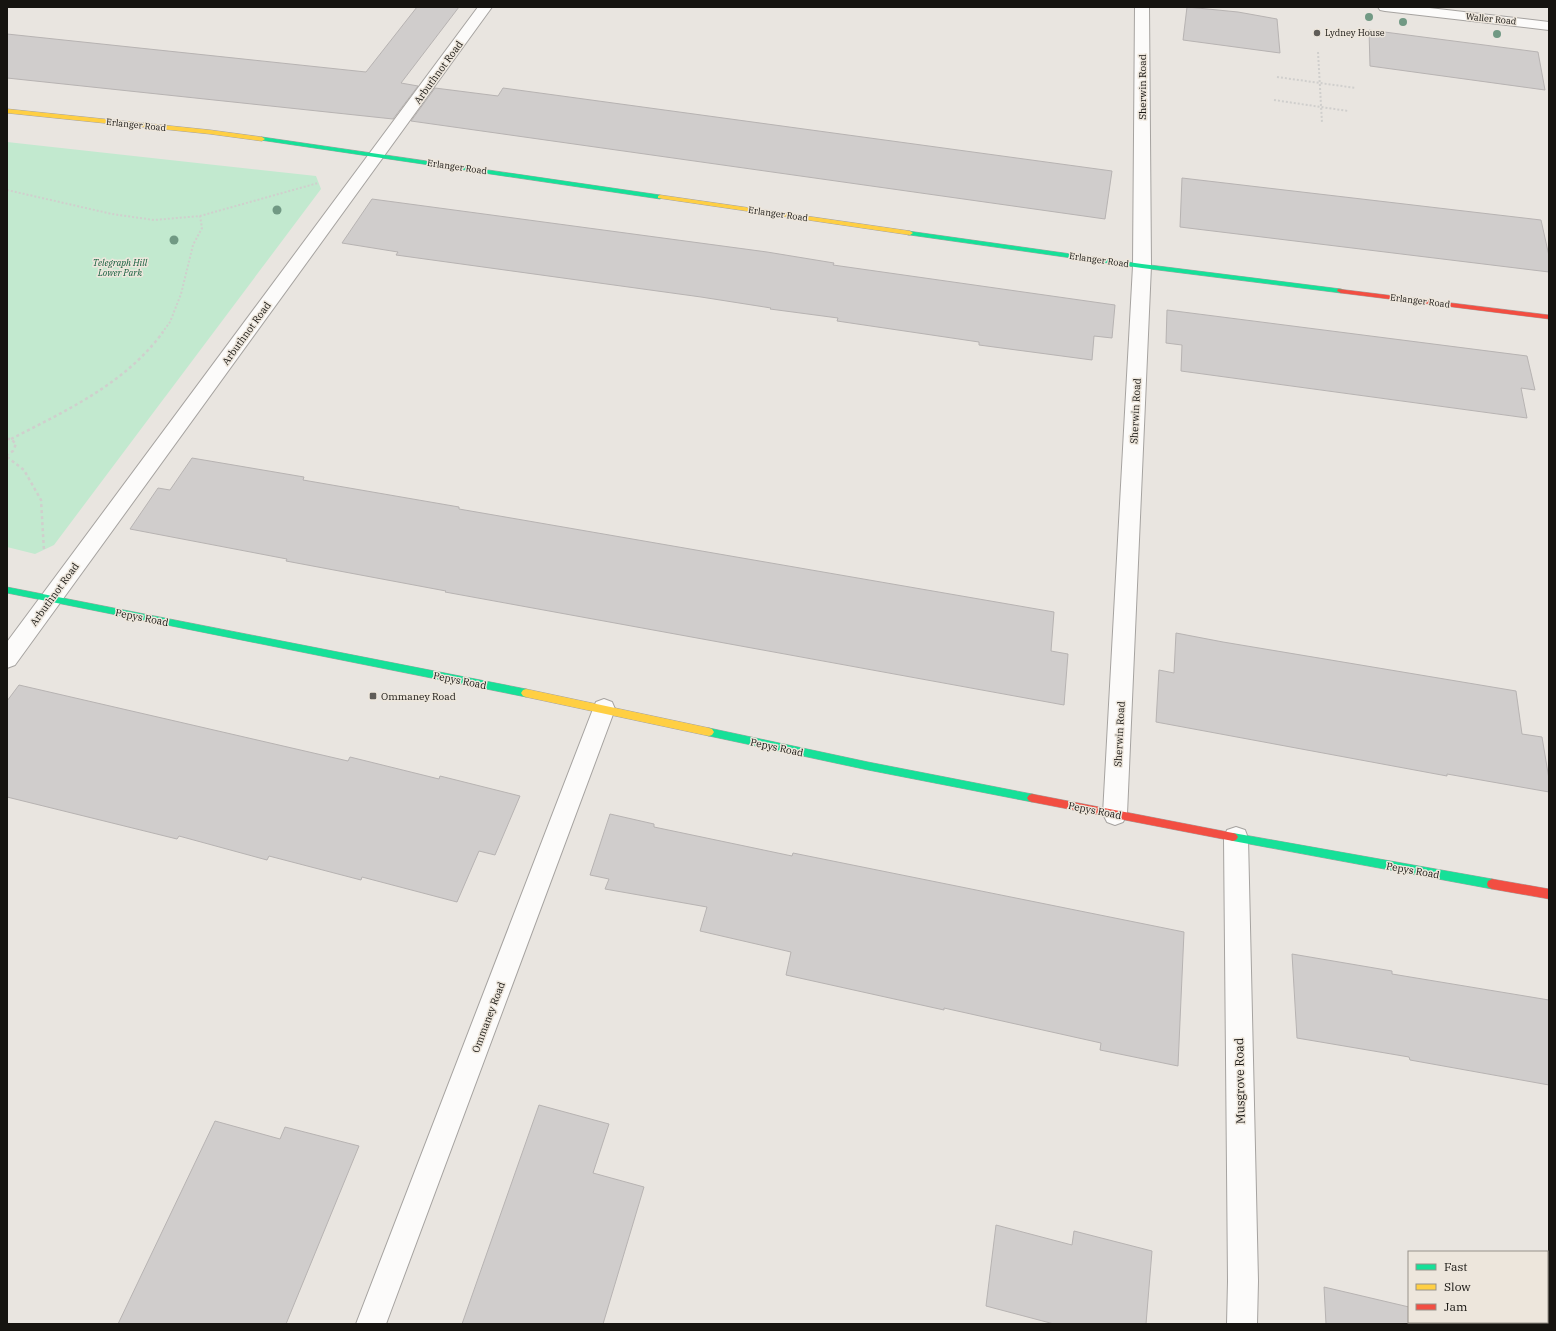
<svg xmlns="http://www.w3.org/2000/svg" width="1556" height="1331" font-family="'IBM Plex Serif',serif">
  <rect width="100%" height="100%" fill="#e9e5e0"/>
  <path fill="#c2e9cf" d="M7 142 316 176 321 189 54 545 35 554 7 547Z"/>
  <path fill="#d0cdcc" stroke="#b7b3b2" d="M417 7H459L401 83 418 86 393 119 7 78V34L366 72Z
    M1187 7 1238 12 1277 19 1280 53 1183 40Z
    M1369 30 1538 52 1545 90 1370 66Z
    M435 88 498 96 503 88 1112 171 1105 219 411 121Z
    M1182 178 1541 220 1549 256V272L1180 227Z
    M372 199 767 252 834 263 833 265 1115 305 1112 338 1094 336 1092 360 979 345V342L837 321 838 318 770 309 771 308 701 297 396 255 398 252 342 243Z
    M1167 310 1527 356 1535 390 1521 388 1527 418 1181 371 1182 345 1166 343Z
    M192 458 304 477 303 480 459 507V509L1054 612 1051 651 1068 654 1064 705 445 592 446 591 286 561 287 559 130 529 158 488 170 490Z
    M1176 633 1223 642 1516 691 1522 734 1542 737 1549 779V792L1447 774V776L1156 722 1159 670 1174 673Z
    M19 685 348 761 350 757 439 779 440 776 520 796 495 855 479 851 457 902 362 877 361 880 269 856 267 860 179 836 177 839 7 797V701Z
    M610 814 654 824V827L792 856 793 853 1184 932 1178 1066 1100 1050 1101 1043 944 1008V1010L786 975 791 952 700 931 707 907 605 889 609 879 590 875Z
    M1292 954 1392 971V974L1549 1000V1085L1410 1060 1409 1057 1297 1038Z
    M539 1105 609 1124 593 1173 644 1187 603 1324H462Z
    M215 1121 280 1139 285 1127 359 1146 286 1324H118Z
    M996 1225 1072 1245 1074 1231 1152 1251 1146 1324H1054L986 1306Z
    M1324 1287 1409 1307V1322H1423V1324H1326Z"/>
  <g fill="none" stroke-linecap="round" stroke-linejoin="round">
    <g stroke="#a6a3a0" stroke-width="2">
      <path id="street" d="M478 7H492L15 665 7 668V642Z
        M1135 7H1149L1151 266 1127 814 1123 822 1115 825 1107 822 1103 814 1133 266Z
        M1378 7H1421L1549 22V30L1385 11 1380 10Z
        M604 699 612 702 615 709 386 1324H356L593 709 596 702Z
        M1236 827 1245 830 1248 838 1258 1281 1257 1324H1227L1228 1281 1224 838 1227 830Z"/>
    </g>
    <g stroke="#a6a3a0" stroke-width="1">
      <path id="fast" d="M262 137 660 195 663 197 660 199 260 140 259 139Z
        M908 231 1142 264 1341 289 1345 291 1341 293 1142 268 910 235H908Z
        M7 587 526 689 529 690 531 693 529 696 526 697 7 593Z
        M709 728 868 762 1032 794 1035 795 1037 798 1035 801 1032 802 868 770 709 736 706 735 704 732 706 729Z
        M1233 833 1492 879 1496 881 1497 884 1496 887 1492 889 1233 841 1230 840 1228 837 1230 834Z"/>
    </g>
    <g stroke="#a6a3a0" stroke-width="1">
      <path id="slow" d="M7 109 210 130 262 137 265 139 262 141 210 134 7 113Z
        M660 195 910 231 913 233 910 235 658 198V196Z
        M526 689 709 728 712 729 714 732 712 735 709 736 526 697 523 696 521 693 523 690Z"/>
    </g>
    <g stroke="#a6a3a0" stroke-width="1">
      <path id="jam" d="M1338 289 1549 315V319L1341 293 1337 291Z
        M1032 794 1233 833 1236 834 1238 837 1236 840 1233 841 1032 802 1029 801 1027 798 1029 795Z
        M1492 879 1549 889V899L1492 889 1488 887 1487 884 1488 881Z"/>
    </g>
    <path stroke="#d0cfcd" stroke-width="2" stroke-dasharray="2 2" stroke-linecap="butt" d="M1318 52 1322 123
      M1277 77 1356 88
      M1274 100 1348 111
      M7 190 112 214 154 220 200 216 318 183
      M162 333 170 322 181 294 193 245 202 228 200 216"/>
    <path stroke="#d0cfcd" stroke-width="2.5" stroke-dasharray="3 3" stroke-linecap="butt" d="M7 439H11L16 444 13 451 7 455
      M11 439C67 410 125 384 163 332
      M7 457 24 470 41 500 44 551"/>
    <use href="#street" fill="#fcfbfa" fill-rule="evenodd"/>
    <use href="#fast" fill="#16e098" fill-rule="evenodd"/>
    <use href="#slow" fill="#ffcf43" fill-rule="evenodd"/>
    <use href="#jam" fill="#f24e42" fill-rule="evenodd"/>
  </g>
  <g fill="#719984">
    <circle cx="1369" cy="17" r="4"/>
    <circle cx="1403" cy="22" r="4"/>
    <circle cx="1497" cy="34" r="4"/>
    <circle cx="277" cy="210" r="4.5"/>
    <circle cx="174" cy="240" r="4.5"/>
  </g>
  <g fill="#605d59" stroke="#ede6dc" stroke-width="1.5">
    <circle cx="1317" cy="33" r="4"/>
    <rect x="369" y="692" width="8" height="8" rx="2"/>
  </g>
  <g text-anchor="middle" stroke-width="3" stroke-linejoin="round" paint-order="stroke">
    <g font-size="9" fill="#161410" stroke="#ede6dc">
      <text transform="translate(1491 19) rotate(6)" y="3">Waller Road</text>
      <text transform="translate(136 125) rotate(6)" y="3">Erlanger Road</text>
      <text transform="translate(457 167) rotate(8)" y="3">Erlanger Road</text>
      <text transform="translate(778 214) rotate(8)" y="3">Erlanger Road</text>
      <text transform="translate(1099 260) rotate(8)" y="3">Erlanger Road</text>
      <text transform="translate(1420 301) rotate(7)" y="3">Erlanger Road</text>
    </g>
    <g font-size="9" fill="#161410" stroke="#ede6dc" text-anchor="start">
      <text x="1325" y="36">Lydney House</text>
    </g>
    <g font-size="9" font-style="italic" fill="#0f5b39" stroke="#ede6dc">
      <text x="120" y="266">Telegraph Hill<tspan x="120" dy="10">Lower Park</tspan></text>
    </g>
    <g font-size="10" fill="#161410" stroke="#ede6dc">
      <text transform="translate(438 72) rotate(-54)" y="4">Arbuthnot Road</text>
      <text transform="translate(1142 87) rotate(-90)" y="4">Sherwin Road</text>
      <text transform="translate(246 333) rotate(-54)" y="4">Arbuthnot Road</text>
      <text transform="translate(1135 411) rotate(-87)" y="4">Sherwin Road</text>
      <text transform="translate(54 594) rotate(-54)" y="4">Arbuthnot Road</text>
      <text transform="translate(142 617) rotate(11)" y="4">Pepys Road</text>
      <text transform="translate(460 680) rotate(11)" y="4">Pepys Road</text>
      <text transform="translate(1119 734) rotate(-87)" y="4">Sherwin Road</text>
      <text transform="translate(777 747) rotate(12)" y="4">Pepys Road</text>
      <text transform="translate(1095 810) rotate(11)" y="4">Pepys Road</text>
      <text transform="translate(1413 870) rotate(10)" y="4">Pepys Road</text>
      <text transform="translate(488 1017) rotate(-69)" y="4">Ommaney Road</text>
    </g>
    <g font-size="10" fill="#161410" stroke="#ede6dc" text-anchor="start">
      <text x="381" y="700">Ommaney Road</text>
    </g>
    <g font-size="12" fill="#161410" stroke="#ede6dc">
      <text transform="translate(1240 1081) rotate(-91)" y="4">Musgrove Road</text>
    </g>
  </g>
  <rect width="1556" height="1331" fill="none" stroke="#161410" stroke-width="16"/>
  <rect x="1408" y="1251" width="140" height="72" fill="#ede6dc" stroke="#97928a"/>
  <rect x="1416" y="1264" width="20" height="6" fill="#16e098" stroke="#97928a"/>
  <text x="1444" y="1271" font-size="12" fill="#161410">Fast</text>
  <rect x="1416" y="1284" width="20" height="6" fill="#ffcf43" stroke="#97928a"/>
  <text x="1444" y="1291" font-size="12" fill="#161410">Slow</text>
  <rect x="1416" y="1304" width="20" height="6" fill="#f24e42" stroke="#97928a"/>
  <text x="1444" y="1311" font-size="12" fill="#161410">Jam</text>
</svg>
